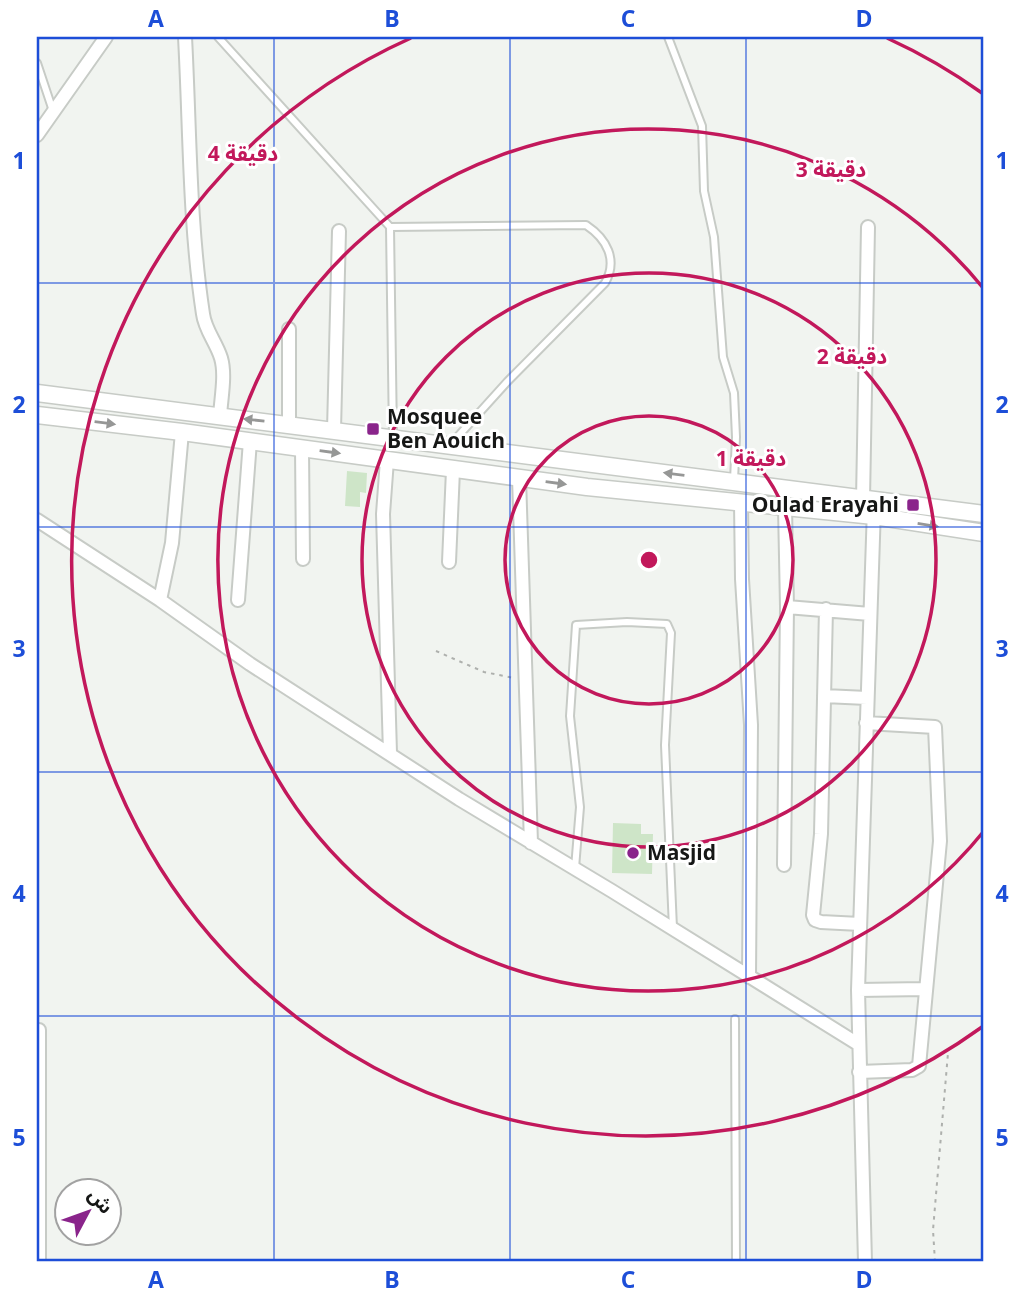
<svg xmlns="http://www.w3.org/2000/svg" width="1021" height="1299" font-family="'Open Sans','Noto Sans Arabic',sans-serif">
  <rect width="100%" height="100%" fill="#f1f4f0"/>
  <path fill="#cee5c8" d="M347 471 367 473 366 493 360 492V507L345 506Z
    M613 823 641 824V834H653L652 874 612 873Z"/>
  <g fill="none" stroke-linecap="round" stroke-linejoin="round">
    <g stroke="#c7cbc6" stroke-width="10">
      <path id="service" d="M218 37 390 227 393 437
        M668 37 702 126 704 191 714 237 723 357 734 393 736 437 734 480
        M37 63 53 111
        M390 227 586 225C607 239 618 260 605 283L507 382 451 444
        M575 868 580 807 570 716 576 625 627 622 667 624 671 633 665 745 673 928
        M735 1019 736 1262"/>
    </g>
    <g stroke="#c7cbc6" stroke-width="16">
      <path id="minor" d="M185 37C190 129 189 222 203 314 205 330 216 342 221 358 226 375 221 398 220 416
        M37 135 106 37
        M289 424V329
        M334 430 339 231
        M302 448 303 559
        M387 460 383 514 390 753
        M519 478 531 843
        M863 499 868 227
        M741 503 742 579 751 725 749 977
        M785 507 787 607 870 614
        M37 520 160 600 250 664 459 799 612 891 858 1044
        M449 562 453 470
        M160 600 172 543 182 432
        M238 600 250 441
        M826 609 821 834 813 915 815 920 821 922 860 924
        M824 696 867 698
        M784 865 787 607
        M858 990 925 989
        M859 1072 912 1070 919 1066 940 841 935 727 866 723
        M39 1262V1030
        M865 1262 858 990 874 508"/>
    </g>
    <g stroke="#c7cbc6" stroke-width="19">
      <path id="tertiary" d="M37 393 984 514
        M37 415 182 432 587 487 874 516 984 533"/>
    </g>
    <path stroke="#aeb0ad" stroke-width="2" stroke-dasharray="3.5 5" stroke-linecap="butt" d="M436 651 484 672 514 678
      M935 1262 933 1230 948 1053"/>
    <use href="#service" stroke="#fff" stroke-width="6"/>
    <use href="#minor" stroke="#fff" stroke-width="12"/>
    <use href="#tertiary" stroke="#fff" stroke-width="16"/>
  </g>
  <defs><path id="oneway-solid" d="M-6-.8H1V-3.2L6.5 0L1 3.2V.8H-6Z" transform="scale(1.75)"/></defs>
  <g fill="#969796">
    <use href="#oneway-solid" transform="translate(254 420) rotate(-174)"/>
    <use href="#oneway-solid" transform="translate(105 423) rotate(7)"/>
    <use href="#oneway-solid" transform="translate(330 452) rotate(8)"/>
    <use href="#oneway-solid" transform="translate(674 474) rotate(-173)"/>
    <use href="#oneway-solid" transform="translate(556 483) rotate(8)"/>
    <use href="#oneway-solid" transform="translate(928 525) rotate(9)"/>
  </g>
  <path fill="none" stroke="#1d4ed8" stroke-width="2" stroke-opacity="0.55" d="M274 37V1262M510 37V1262M746 37V1262M37 283H984M37 527H984M37 772H984M37 1016H984"/>
  <g fill="none" stroke="#c2185b" stroke-width="3.5">
    <circle cx="649" cy="560" r="144"/>
    <circle cx="649" cy="560" r="287"/>
    <path d="M984 831A431 431 0 1 1 984 289"/>
    <path d="M982 1027A574 574 0 1 1 411 38M887 38A574 574 0 0 1 982 93"/>
  </g>
  <g fill="#8a248b" stroke="#fff" stroke-width="2.5">
    <rect x="366" y="422" width="14" height="14" rx="3.5"/>
    <rect x="906" y="498" width="14" height="14" rx="3.5"/>
    <circle cx="633" cy="853" r="7"/>
  </g>
  <g text-anchor="middle" stroke-width="6" stroke-linejoin="round" paint-order="stroke">
    <g font-size="21" font-weight="bold" fill="#161716" stroke="#fff" text-anchor="start">
      <text x="387" y="424">Mosquee<tspan x="387" dy="24">Ben Aouich</tspan></text>
      <text x="899" y="512" text-anchor="end">Oulad Erayahi</text>
      <text x="647" y="860">Masjid</text>
    </g>
  </g>
  <circle cx="649" cy="560" r="10" fill="#c2185b" stroke="#fff" stroke-width="3.5"/>
  <g font-size="21" text-anchor="middle" font-weight="bold" fill="#c2185b" stroke="#fff" stroke-width="6" stroke-linejoin="round" paint-order="stroke">
    <text x="243" y="161">4 دقيقة</text>
    <text x="831" y="177">3 دقيقة</text>
    <text x="852" y="364">2 دقيقة</text>
    <text x="751" y="466">1 دقيقة</text>
  </g>
  <rect width="1021" height="1299" fill="none" stroke="#ffffff" stroke-width="77"/>
  <g transform="translate(88 1212) rotate(49)"><circle r="33" fill="#ffffff" stroke="#a2a2a2" stroke-width="2"/>
  <path d="M0-5L12 26L0 18L-12 26Z" fill="#8a248b"/>
  <text y="-10" font-size="19" font-weight="bold" text-anchor="middle" fill="#161716">ش</text>
  </g>
  <rect x="38" y="38" width="944" height="1222" fill="none" stroke="#1d4ed8" stroke-width="2.5"/>
  <g font-size="23" text-anchor="middle" font-weight="bold" fill="#1d4ed8">
    <text x="156" y="27">A</text>
    <text x="392" y="27">B</text>
    <text x="628" y="27">C</text>
    <text x="864" y="27">D</text>
    <text x="19" y="169">1</text>
    <text x="1002" y="169">1</text>
    <text x="19" y="413">2</text>
    <text x="1002" y="413">2</text>
    <text x="19" y="657">3</text>
    <text x="1002" y="657">3</text>
    <text x="19" y="902">4</text>
    <text x="1002" y="902">4</text>
    <text x="19" y="1146">5</text>
    <text x="1002" y="1146">5</text>
    <text x="156" y="1288">A</text>
    <text x="392" y="1288">B</text>
    <text x="628" y="1288">C</text>
    <text x="864" y="1288">D</text>
  </g>
</svg>
